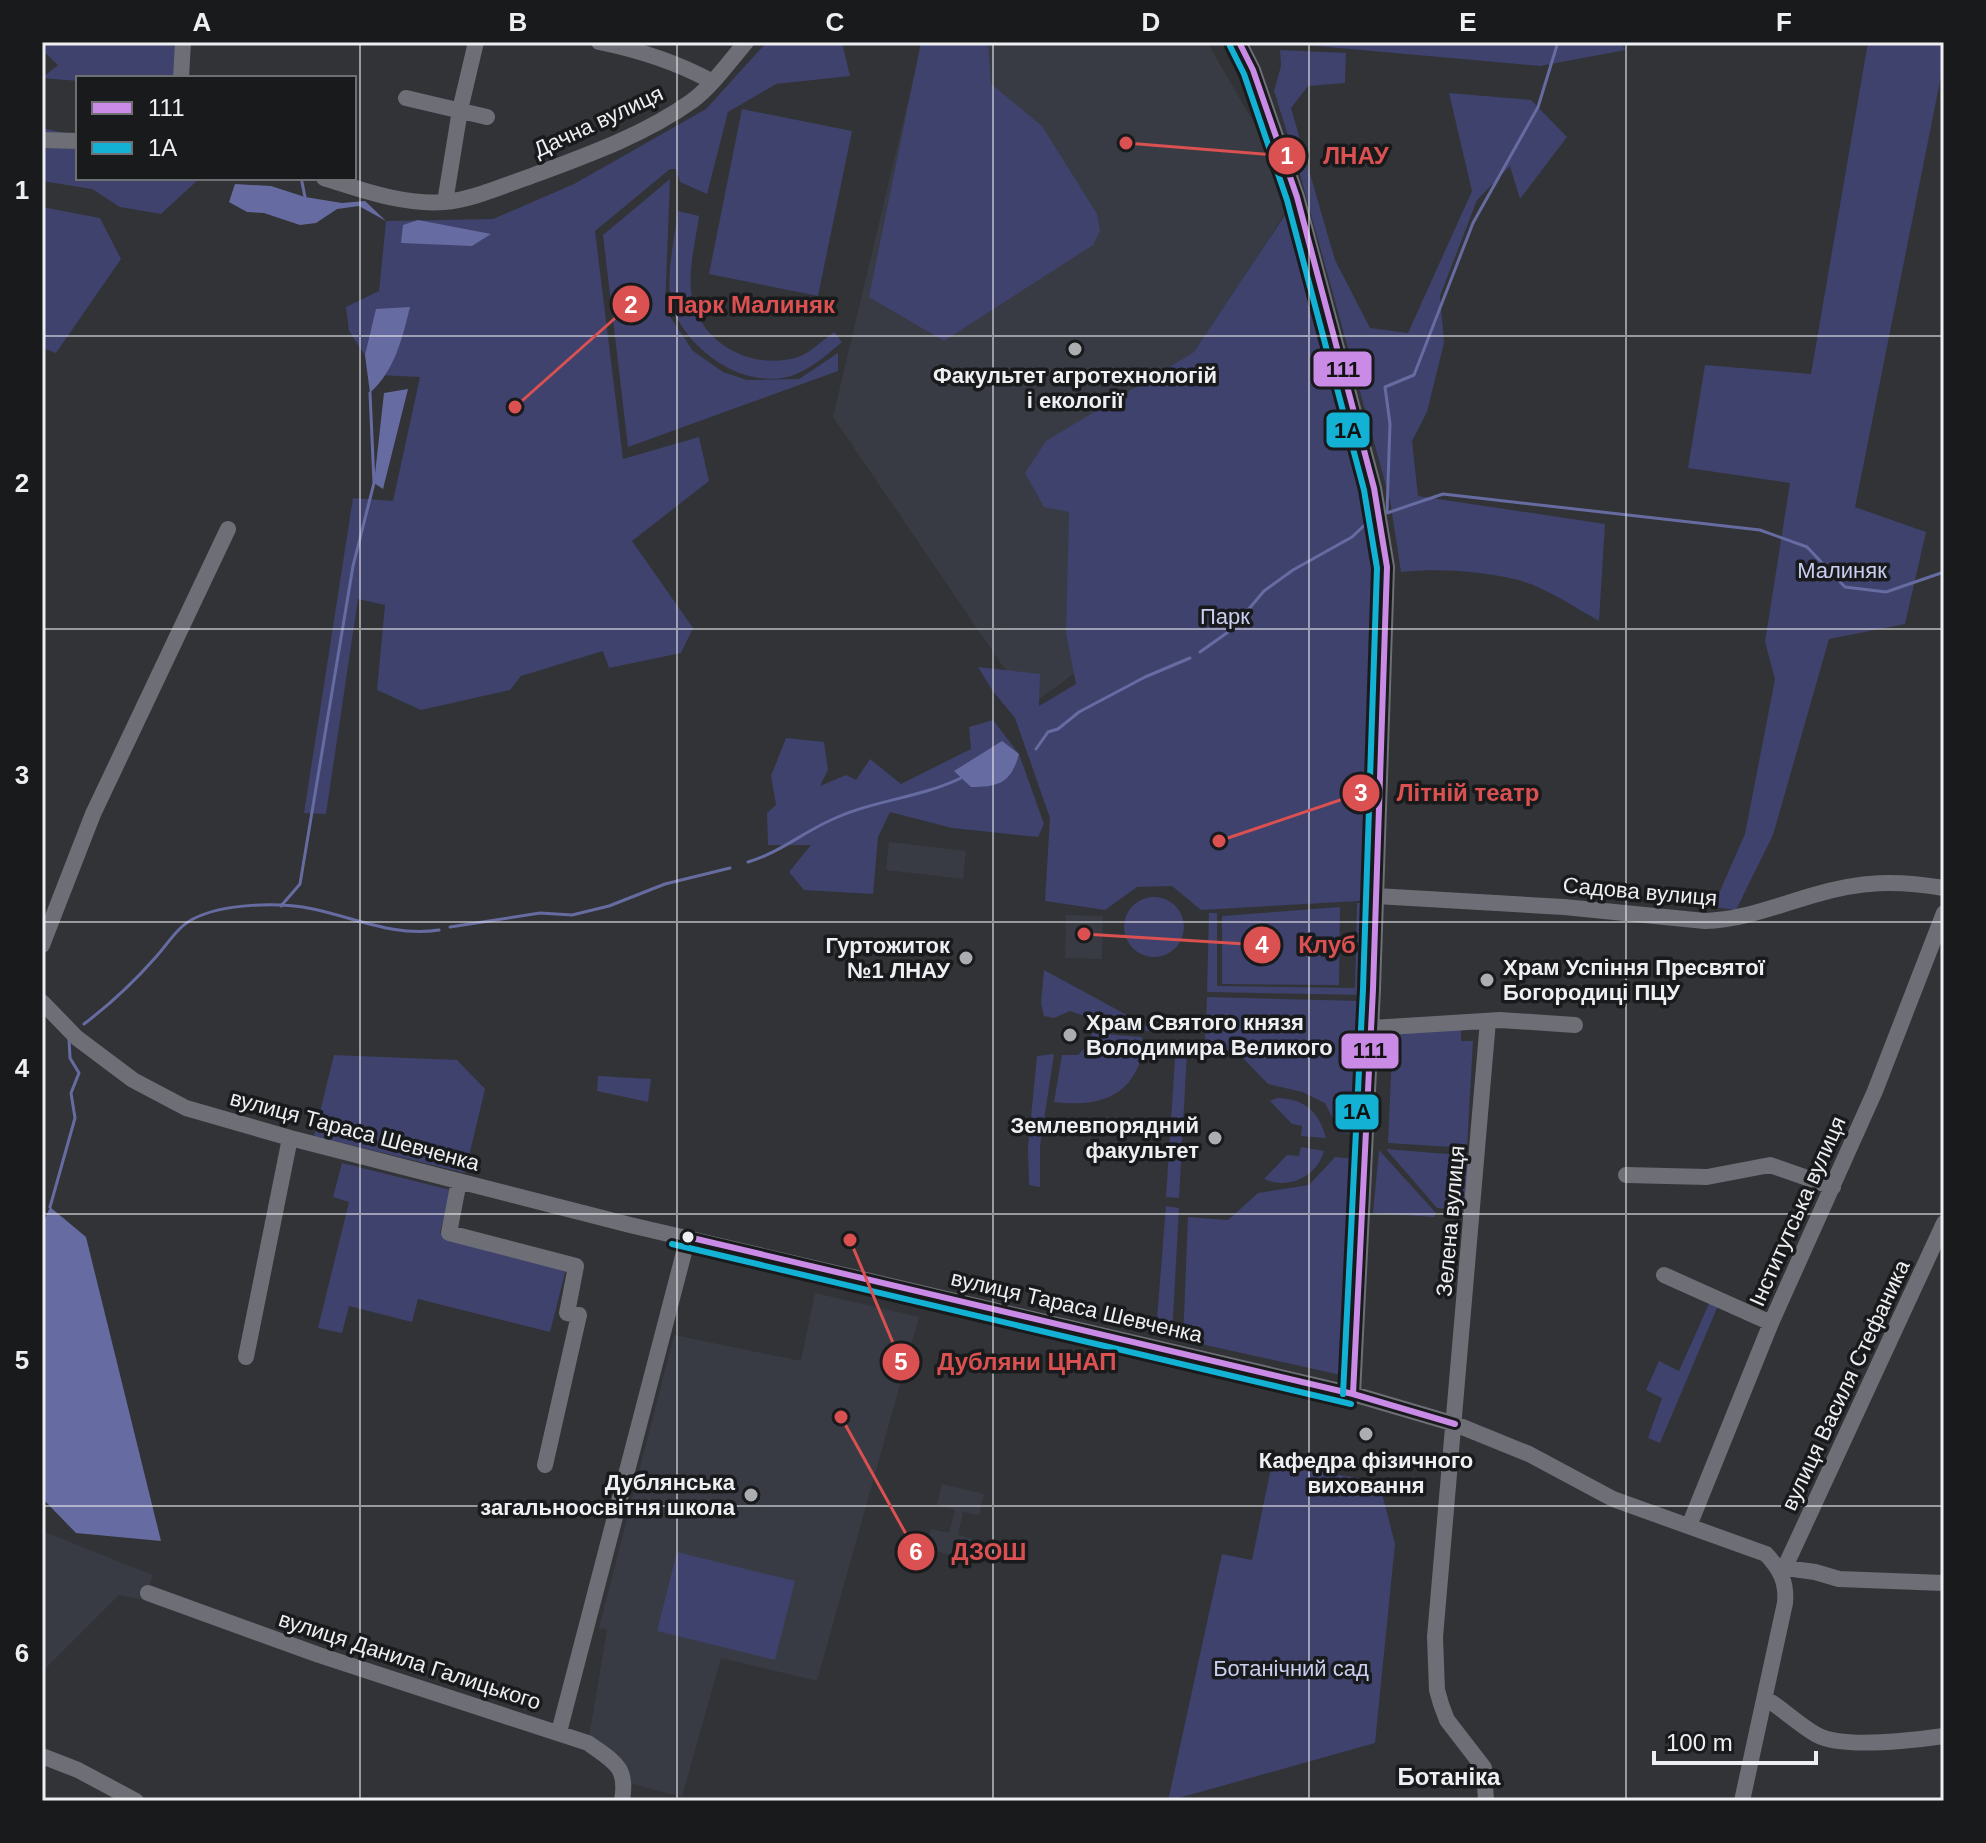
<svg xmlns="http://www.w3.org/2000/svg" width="1986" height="1843" font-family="Arial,sans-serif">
  <rect width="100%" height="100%" fill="#323336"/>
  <path fill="#393b44" d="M922 42H1207L1258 130 1287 210 1193 358 1167 604 1030 706 833 417Z
    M889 842 966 851 963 879 886 870Z
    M1066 915 1103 916 1102 959 1065 958Z
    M815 1293 919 1317 817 1681 721 1658 682 1797 625 1782 588 1743 607 1630 599 1628 674 1335 801 1361Z
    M942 1484 984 1494 979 1515 963 1512 958 1535 972 1539 967 1559 926 1549 931 1529 949 1533 955 1510 937 1505Z
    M42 1531 153 1575 144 1600 119 1595 42 1672Z"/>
  <path fill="#3e426c" d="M42 42H177L176 78H78V81L42 78 58 65 42 50Z
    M767 42H842L850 76 776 84 728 112 707 194 680 182 676 169H670L595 231 623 459 699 437 709 481 632 541 693 628 681 653 609 668 603 651 521 676 510 690 421 710 377 690 385 605 358 599 326 814 304 813 353 498 393 501 420 377 378 375 349 331 346 307 379 291 386 221 493 219 574 184 706 109Z
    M921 42H988L991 84 1042 126 1097 214 1100 231 1093 245 944 341 869 297Z
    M1272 42H1620L1626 50 1540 66Z
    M1868 42H1944V61L1855 507 1926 532 1905 624 1829 639 1773 835 1736 910 1713 907 1745 834 1775 679 1765 642 1790 483 1688 468 1705 365 1811 374Z
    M1280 50 1346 53 1345 83 1308 86 1291 108 1335 260 1370 328 1408 333 1472 191 1449 93 1531 100 1567 137 1520 199 1510 166 1477 200 1440 296 1444 343 1427 412 1412 441 1418 496 1605 524 1599 621C1572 606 1544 586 1514 579 1479 571 1437 568 1401 572L1390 500 1299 171 1274 91 1281 66Z
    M742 109 852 131 818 296 709 274Z
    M42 128 78 136V178H200L161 214 120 207 92 189 42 181Z
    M670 179 665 309 693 351 723 372 747 380 799 379 838 353V371L628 447 603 235Z
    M1297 197 1387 567 1375 900 1201 910 1172 886 1137 887 1105 910 1045 901 1050 818 1015 718 992 690 978 667 1040 674 1039 706 1076 684 1066 633 1069 512 1044 507 1025 473 1046 441 1194 352Z
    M42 207 100 218 121 259 56 353 42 348Z
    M678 211 699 216C696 241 687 271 692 297 701 345 753 371 798 357 810 353 823 340 834 332L842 342C828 354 810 370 791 376 749 388 703 360 681 325 678 320 674 315 672 309 665 278 674 242 678 211Z
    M993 720 1019 754 1044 824 1038 837 952 828 890 812 878 837 873 894 804 890 789 872 811 845H768L767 813 776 805 771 776 786 738 824 742 828 770 820 786 846 775 856 780 870 759 901 784 971 749 969 727Z
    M1124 927a30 30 0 1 1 60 0a30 30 0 1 1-60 0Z
    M1357 903H1367L1365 995 1207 992 1209 913H1217V986L1355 988Z
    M1340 907 1339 985 1222 984V916Z
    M1044 970 1160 1033 1091 1022 1087 1017 1070 1011 1054 1018 1044 1016 1041 1003Z
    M1207 997 1362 1001 1358 1134 1340 1133 1325 1103 1302 1092 1268 1084 1241 1056 1205 1041Z
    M1461 1026V1041H1473L1467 1148 1388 1143 1393 1029Z
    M1092 1033 1142 1037C1141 1047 1142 1061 1137 1069 1121 1103 1086 1106 1054 1102L1062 1055H1078L1090 1042Z
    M1176 1043 1187 1052 1179 1198 1166 1197Z
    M1054 1054 1040 1146V1187L1029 1185 1028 1147 1037 1056Z
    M334 1055 457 1060 485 1089 465 1173 314 1136Z
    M598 1076 651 1079 648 1102 597 1091Z
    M1277 1098C1306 1099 1319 1112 1326 1138L1301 1136 1302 1126 1292 1124 1270 1101Z
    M1301 1147 1324 1151C1317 1177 1288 1190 1264 1179L1287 1155 1299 1156Z
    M1386 1149 1472 1156 1468 1211 1437 1208Z
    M1379 1150 1436 1213 1434 1217 1373 1213Z
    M1335 1157 1357 1159 1359 1168 1341 1375 1183 1340 1188 1217 1228 1220 1258 1193 1309 1185Z
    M342 1163 451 1190 440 1233 567 1265 550 1332 418 1299 412 1322 349 1306 342 1333 318 1328 349 1202 333 1197Z
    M1166 1206 1179 1208 1172 1335 1156 1331Z
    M1712 1297 1720 1301 1660 1443 1648 1438 1662 1398 1646 1390 1659 1361 1679 1371Z
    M1272 1463 1379 1482 1395 1544 1375 1743 1168 1801 1222 1554 1252 1560Z
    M677 1552 795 1581 775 1660 657 1631Z"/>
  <path fill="#666ca1" d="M235 184 271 186 305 197 342 203 365 201 386 221 359 206 337 209 316 223 300 225 264 213 247 212 229 202Z
    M418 220 491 234 472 246 401 243 403 225Z
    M410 307C402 339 395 370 370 393L365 355 376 309Z
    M408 389 383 489 374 483 384 393Z
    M1002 741 1019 754C1011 783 999 787 971 787L954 771Z
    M50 1207 86 1237 161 1541 76 1533 42 1498V1226Z"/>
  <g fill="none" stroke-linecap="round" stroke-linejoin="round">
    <path stroke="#666ca1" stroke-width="3" d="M1558 42 1538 107 1473 223 1414 375 1385 387 1390 424 1387 513 1443 494 1760 530 1807 547 1845 587 1886 592 1944 572
      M302 182 305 197
      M1200 652 1231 630 1264 591 1293 570 1352 537 1370 520
      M1036 749 1048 732 1058 729 1079 712 1145 677 1190 658
      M748 862C779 853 802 833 831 820 873 800 920 798 961 778
      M281 906 300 884 353 566 374 483 370 393
      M450 927 540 913 572 915 609 906 665 884 730 868
      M84 1024C109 1005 133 983 155 958 167 945 177 927 193 919 224 903 279 902 313 909 356 918 394 937 439 930
      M50 1207 75 1118 71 1093 79 1073 70 1058 69 1039"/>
    <path stroke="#6d6e76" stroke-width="16" d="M599 42C639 50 676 62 711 81
      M1239 42 1253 70 1297 197 1374 488 1387 567 1373 989 1353 1394
      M181 78 183 42
      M406 98 487 117
      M42 140 78 141
      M324 178C363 190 402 205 444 202 471 200 500 187 526 178 582 157 643 136 692 101 712 86 730 61 746 42
      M445 202 460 110 476 42
      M1376 896 1564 907 1705 921C1743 920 1778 905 1814 895 1861 881 1896 880 1944 888
      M42 945 93 814 228 529
      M42 1002 77 1038 133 1080 186 1108 290 1138 630 1225 1353 1394 1455 1424 1529 1454 1613 1499 1766 1554C1780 1569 1787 1582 1785 1603L1742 1801
      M1372 1028 1500 1020 1575 1025
      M1626 1175 1707 1177 1770 1165 1833 1187
      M459 1181 449 1233 576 1266 567 1313 579 1315 545 1465
      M1664 1275 1771 1323
      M246 1357 290 1138
      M1689 1526 1771 1323 1875 1091 1944 913
      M1778 1567 1815 1572 1839 1579 1944 1583
      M1785 1567 1944 1223
      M148 1593 319 1655 588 1743C614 1762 628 1766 622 1801
      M1765 1698C1783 1709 1799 1725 1817 1735 1843 1749 1915 1740 1944 1736
      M559 1732 688 1237
      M42 1756 78 1770 136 1801
      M1486 1801 1484 1768 1447 1720 1441 1704 1437 1690 1435 1637 1488 1021"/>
    <g stroke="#191a1c" stroke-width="12">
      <path id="bus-1" d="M1239 42 1253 70 1297 197 1374 488 1387 567 1373 989 1353 1394
        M688 1237 1353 1394 1455 1424"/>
    </g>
    <g stroke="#191a1c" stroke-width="12">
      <path id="bus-2" d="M1230 46 1244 74 1287 200 1364 490 1377 568 1363 989 1343 1394
        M672 1244 1351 1404"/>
    </g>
    <use href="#bus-1" stroke="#ca8be6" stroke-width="6"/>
    <use href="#bus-2" stroke="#13b2d5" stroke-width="6"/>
  </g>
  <path fill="none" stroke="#eeeff2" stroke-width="2" stroke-opacity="0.55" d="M360 42V1801M677 42V1801M993 42V1801M1309 42V1801M1626 42V1801M42 336H1944M42 629H1944M42 922H1944M42 1214H1944M42 1506H1944"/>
  <g fill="#acadb0" stroke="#191a1c" stroke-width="3">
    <circle cx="1075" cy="349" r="8"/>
    <circle cx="966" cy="958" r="8"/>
    <circle cx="1487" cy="980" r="8"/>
    <circle cx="1070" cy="1035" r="8"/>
    <circle cx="1215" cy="1138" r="8"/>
    <circle cx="1366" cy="1434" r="8"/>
    <circle cx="751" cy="1495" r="8"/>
  </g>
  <circle fill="#eeeff2" stroke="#191a1c" stroke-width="3" cx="688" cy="1237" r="7"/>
  <g text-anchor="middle" stroke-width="7" stroke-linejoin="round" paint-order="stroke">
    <g font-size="22" fill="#eeeff2" stroke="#191a1c">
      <text transform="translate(598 121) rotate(-25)" y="8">Дачна вулиця</text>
      <text transform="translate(1640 891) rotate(5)" y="8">Садова вулиця</text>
      <text transform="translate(355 1130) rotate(15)" y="8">вулиця Тараса Шевченка</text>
      <text transform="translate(1797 1211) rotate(-66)" y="8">Інститутська вулиця</text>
      <text transform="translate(1450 1221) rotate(-85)" y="8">Зелена вулиця</text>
      <text transform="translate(1077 1306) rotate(13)" y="8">вулиця Тараса Шевченка</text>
      <text transform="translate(1845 1385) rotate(-65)" y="8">вулиця Василя Стефаника</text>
      <text transform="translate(410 1660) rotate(18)" y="8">вулиця Данила Галицького</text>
    </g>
    <g font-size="22" font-weight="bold" fill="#eeeff2" stroke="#191a1c" text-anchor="end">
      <text x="1075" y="383" text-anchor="middle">Факультет агротехнологій<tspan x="1075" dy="25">і екології</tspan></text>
      <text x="950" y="953">Гуртожиток<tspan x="950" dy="25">№1 ЛНАУ</tspan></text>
      <text x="1503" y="975" text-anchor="start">Храм Успіння Пресвятої<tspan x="1503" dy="25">Богородиці ПЦУ</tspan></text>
      <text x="1086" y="1030" text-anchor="start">Храм Святого князя<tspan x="1086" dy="25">Володимира Великого</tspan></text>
      <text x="1199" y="1133">Землевпорядний<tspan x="1199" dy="25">факультет</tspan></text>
      <text x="1366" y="1468" text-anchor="middle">Кафедра фізичного<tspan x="1366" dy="25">виховання</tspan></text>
      <text x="735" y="1490">Дублянська<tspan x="735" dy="25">загальноосвітня школа</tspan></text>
    </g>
    <g font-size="22" fill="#cacff2" stroke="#191a1c">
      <text x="1842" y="578">Малиняк</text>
      <text x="1225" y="624">Парк</text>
      <text x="1291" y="1676">Ботанічний сад</text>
    </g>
    <g font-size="24" font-weight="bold" fill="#eeeff2" stroke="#191a1c">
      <text x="1449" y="1785">Ботаніка</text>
    </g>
  </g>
  <path fill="none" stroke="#db5050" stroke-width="3" d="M1126 143L1287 156M515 407L631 304M1219 841L1361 793M1084 934L1262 945M850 1240L901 1362M841 1417L916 1552"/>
  <g fill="#db5050" stroke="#191a1c" stroke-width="3">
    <circle cx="1126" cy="143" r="8"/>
    <circle cx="515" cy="407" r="8"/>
    <circle cx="1219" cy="841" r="8"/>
    <circle cx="1084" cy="934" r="8"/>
    <circle cx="850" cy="1240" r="8"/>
    <circle cx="841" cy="1417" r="8"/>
    <circle cx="1287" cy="156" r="20"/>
    <circle cx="631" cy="304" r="20"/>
    <circle cx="1361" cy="793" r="20"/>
    <circle cx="1262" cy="945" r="20"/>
    <circle cx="901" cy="1362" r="20"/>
    <circle cx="916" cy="1552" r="20"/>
  </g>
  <g font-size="24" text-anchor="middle" font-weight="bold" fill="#fff">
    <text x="1287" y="164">1</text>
    <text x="631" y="313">2</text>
    <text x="1361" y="801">3</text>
    <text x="1262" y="953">4</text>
    <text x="901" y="1370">5</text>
    <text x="916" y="1560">6</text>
  </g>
  <g font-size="24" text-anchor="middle" font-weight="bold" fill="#db5050" stroke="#191a1c" stroke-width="7" stroke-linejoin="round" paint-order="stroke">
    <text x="1356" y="164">ЛНАУ</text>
    <text x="751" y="313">Парк Малиняк</text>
    <text x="1468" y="801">Літній театр</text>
    <text x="1327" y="953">Клуб</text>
    <text x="1027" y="1370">Дубляни ЦНАП</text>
    <text x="989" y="1560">ДЗОШ</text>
  </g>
  <g stroke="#191a1c" stroke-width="3">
    <rect x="1312" y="350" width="61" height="38" rx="8" fill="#ca8be6"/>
    <rect x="1325" y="411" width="46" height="38" rx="8" fill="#13b2d5"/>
    <rect x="1340" y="1032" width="60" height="38" rx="8" fill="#ca8be6"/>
    <rect x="1334" y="1093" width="46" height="38" rx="8" fill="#13b2d5"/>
  </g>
  <g font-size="22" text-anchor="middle" font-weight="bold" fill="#111">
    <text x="1343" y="377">111</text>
    <text x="1348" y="438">1А</text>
    <text x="1370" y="1058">111</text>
    <text x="1357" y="1119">1А</text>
  </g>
  <rect width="1986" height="1843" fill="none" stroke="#191a1c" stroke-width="88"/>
  <rect x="76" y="76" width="280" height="104" fill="#191a1c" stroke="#6e6f72" stroke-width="2"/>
  <rect x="92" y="102" width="40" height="12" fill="#ca8be6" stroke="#6e6f72" stroke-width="2"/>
  <text x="148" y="116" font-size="24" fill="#eeeff2">111</text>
  <rect x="92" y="142" width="40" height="12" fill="#13b2d5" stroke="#6e6f72" stroke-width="2"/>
  <text x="148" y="156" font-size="24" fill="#eeeff2">1А</text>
  <path d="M1654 1751v12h162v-12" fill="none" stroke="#eeeff2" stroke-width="4"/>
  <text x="1666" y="1751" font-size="24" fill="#eeeff2" stroke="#191a1c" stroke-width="6" paint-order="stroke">100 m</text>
  <rect x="44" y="44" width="1898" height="1755" fill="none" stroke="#eeeff2" stroke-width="3"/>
  <g font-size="26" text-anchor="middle" font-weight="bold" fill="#eeeff2">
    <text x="202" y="31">A</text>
    <text x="518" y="31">B</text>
    <text x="835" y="31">C</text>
    <text x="1151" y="31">D</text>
    <text x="1468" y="31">E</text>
    <text x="1784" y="31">F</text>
    <text x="22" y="199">1</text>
    <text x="22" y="492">2</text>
    <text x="22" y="784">3</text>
    <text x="22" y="1077">4</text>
    <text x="22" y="1369">5</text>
    <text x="22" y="1662">6</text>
  </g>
</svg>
